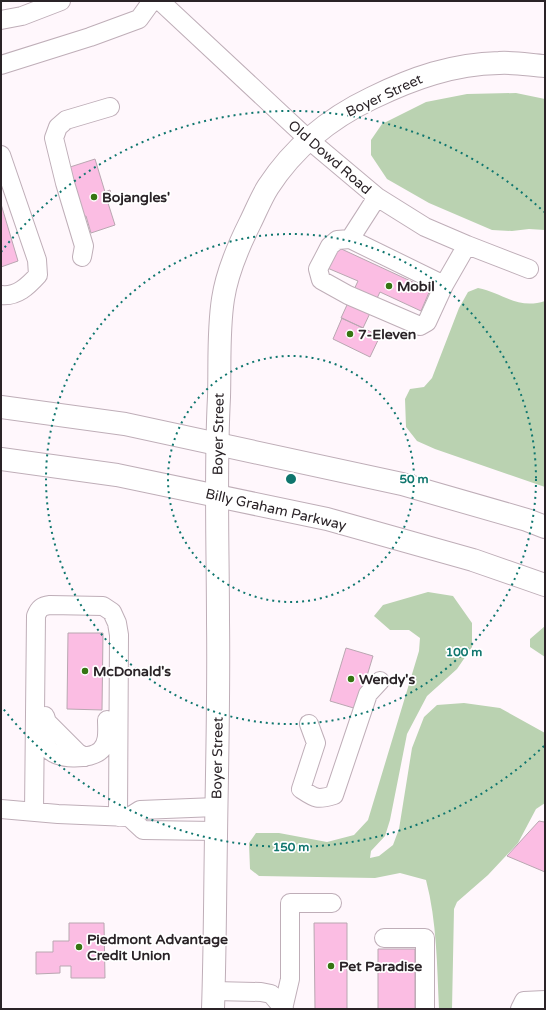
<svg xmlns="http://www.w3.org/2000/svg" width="546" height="1010" font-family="'Varela Round',sans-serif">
  <rect width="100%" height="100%" fill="#fff7fc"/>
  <path fill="#bad2b1" d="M516 93 545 99V230L529 229 512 231 492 230 429 203 387 179 371 155V140L382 124 426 102 467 94Z
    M478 288C503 293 518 310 545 301V487L435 449 417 441 406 427 405 399 410 389 424 387 432 378 459 308 468 292Z
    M428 592 453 596 472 623V647L457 669 427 696 407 734 390 820 385 836 371 851 370 858 379 856 393 845 399 829 412 748 424 717 437 705 464 703 500 708 545 733V803L536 809 518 843 488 875 457 902 454 909 452 1009H439C437 966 437 922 426 880L400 873 375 878 259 876 250 869 249 843 256 833H279L327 842 354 835 368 820 419 651 420 638 409 630H390L374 616 383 605Z
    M545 626V657L530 647V639Z"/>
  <path fill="#fbbde3" stroke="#b9a7b1" d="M95 159 105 192 110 190 113 201 108 203 115 225 91 233 86 216 82 217 67 168Z
    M1 204 18 261 1 267Z
    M335 246 430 290 421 311 380 292 363 328 341 318 358 281 325 267Z
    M342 318 380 336 370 357 333 339Z
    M68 633H103L102 710 67 709Z
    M346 648 373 656 357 709 330 701Z
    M545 820V872L507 856 539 821 544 822Z
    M69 923H104L105 978H71V966H60V973L36 974V952H53V941H69Z
    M314 923H347V1009H315Z
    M378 949H415V1009H378Z"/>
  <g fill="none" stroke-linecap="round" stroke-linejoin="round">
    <g stroke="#bfaeb8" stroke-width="20">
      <path id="minor" d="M160 1 308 139 377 197 425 227 467 245 529 269
        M1 20 22 16 61 1
        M1 65 90 37 139 19 152 1
        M1 155 37 260 38 275C28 286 17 297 1 295
        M377 197 350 239 444 285 467 245
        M350 239 337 240 330 246 318 269 321 280 348 295 420 326 427 322 444 285
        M82 257 84 246 65 183 54 138 58 127 66 120 110 107
        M45 716 47 722 78 753 85 757
        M45 722C45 730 44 740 47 747 55 761 91 760 101 750 109 742 107 730 107 720
        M309 724 316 743 301 789C316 799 317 800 334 795L368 694 380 681
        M1 809 58 814 129 817 140 810 216 807
        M34 812 36 616C39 608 42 606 50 605L103 606 112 612 117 623 119 635 118 817
        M129 817 143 830 216 831
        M384 938H425V1009
        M214 991 261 992 271 994 284 1009
        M283 1009 290 979V903H332
        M520 1009 524 1001 545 1000"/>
    </g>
    <g stroke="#bfaeb8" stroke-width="24">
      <path id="major" d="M213 1009C215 951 215 893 216 836 217 764 219 693 218 622 218 547 215 472 219 397 220 364 218 331 223 299 227 272 238 247 250 223 256 211 261 198 268 187 294 147 330 118 372 98 413 78 453 64 499 63 514 62 530 65 545 66"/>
    </g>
    <g stroke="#bfaeb8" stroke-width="24">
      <path id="highway" d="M1 407 125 424 402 484 527 520 545 527
        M1 459 117 475 327 519 473 560 545 585"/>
    </g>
    <use href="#minor" stroke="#fff" stroke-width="18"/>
    <use href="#major" stroke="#fff" stroke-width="22"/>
    <use href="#highway" stroke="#fff" stroke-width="22"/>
  </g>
  <g fill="none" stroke="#0f766e" stroke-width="2" stroke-dasharray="2 4">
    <circle cx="291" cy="479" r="123"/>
    <circle cx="291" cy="479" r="245"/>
    <path d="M544 746A368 368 0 0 1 1 706M1 252A368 368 0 0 1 544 212"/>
  </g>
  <g fill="#357512" stroke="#fff" stroke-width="1.5">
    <circle cx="94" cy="197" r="4"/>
    <circle cx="389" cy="286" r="4"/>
    <circle cx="350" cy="334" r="4"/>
    <circle cx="85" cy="671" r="4"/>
    <circle cx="351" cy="679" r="4"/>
    <circle cx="79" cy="947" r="4"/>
    <circle cx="331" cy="966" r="4"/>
  </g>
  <g text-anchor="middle" stroke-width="3.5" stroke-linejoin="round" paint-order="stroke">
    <g font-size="14" fill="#2a2327" stroke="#fff">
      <text transform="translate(384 95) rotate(-25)" y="5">Boyer Street</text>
      <text transform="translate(330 157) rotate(41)" y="5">Old Dowd Road</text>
      <text transform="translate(218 434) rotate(-89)" y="5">Boyer Street</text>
      <text transform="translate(276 509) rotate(13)" y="5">Billy Graham Parkway</text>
      <text transform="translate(217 758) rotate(-89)" y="5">Boyer Street</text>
    </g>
    <g font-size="14" font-weight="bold" fill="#2a2327" stroke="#fff" text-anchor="start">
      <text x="102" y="202">Bojangles'</text>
      <text x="397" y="291">Mobil</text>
      <text x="358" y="339">7-Eleven</text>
      <text x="93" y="676">McDonald's</text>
      <text x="359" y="684">Wendy's</text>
      <text x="87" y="944">Piedmont Advantage<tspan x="87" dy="16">Credit Union</tspan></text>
      <text x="339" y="971">Pet Paradise</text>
    </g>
  </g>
  <circle cx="291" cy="479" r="6" fill="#0f766e" stroke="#fff" stroke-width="2"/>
  <g font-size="12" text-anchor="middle" font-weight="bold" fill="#0f766e" stroke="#fff" stroke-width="3.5" stroke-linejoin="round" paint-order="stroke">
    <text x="414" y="483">50 m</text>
    <text x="464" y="656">100 m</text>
    <text x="291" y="851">150 m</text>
  </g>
  <rect width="546" height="1010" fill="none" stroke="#2a2327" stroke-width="4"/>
</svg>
